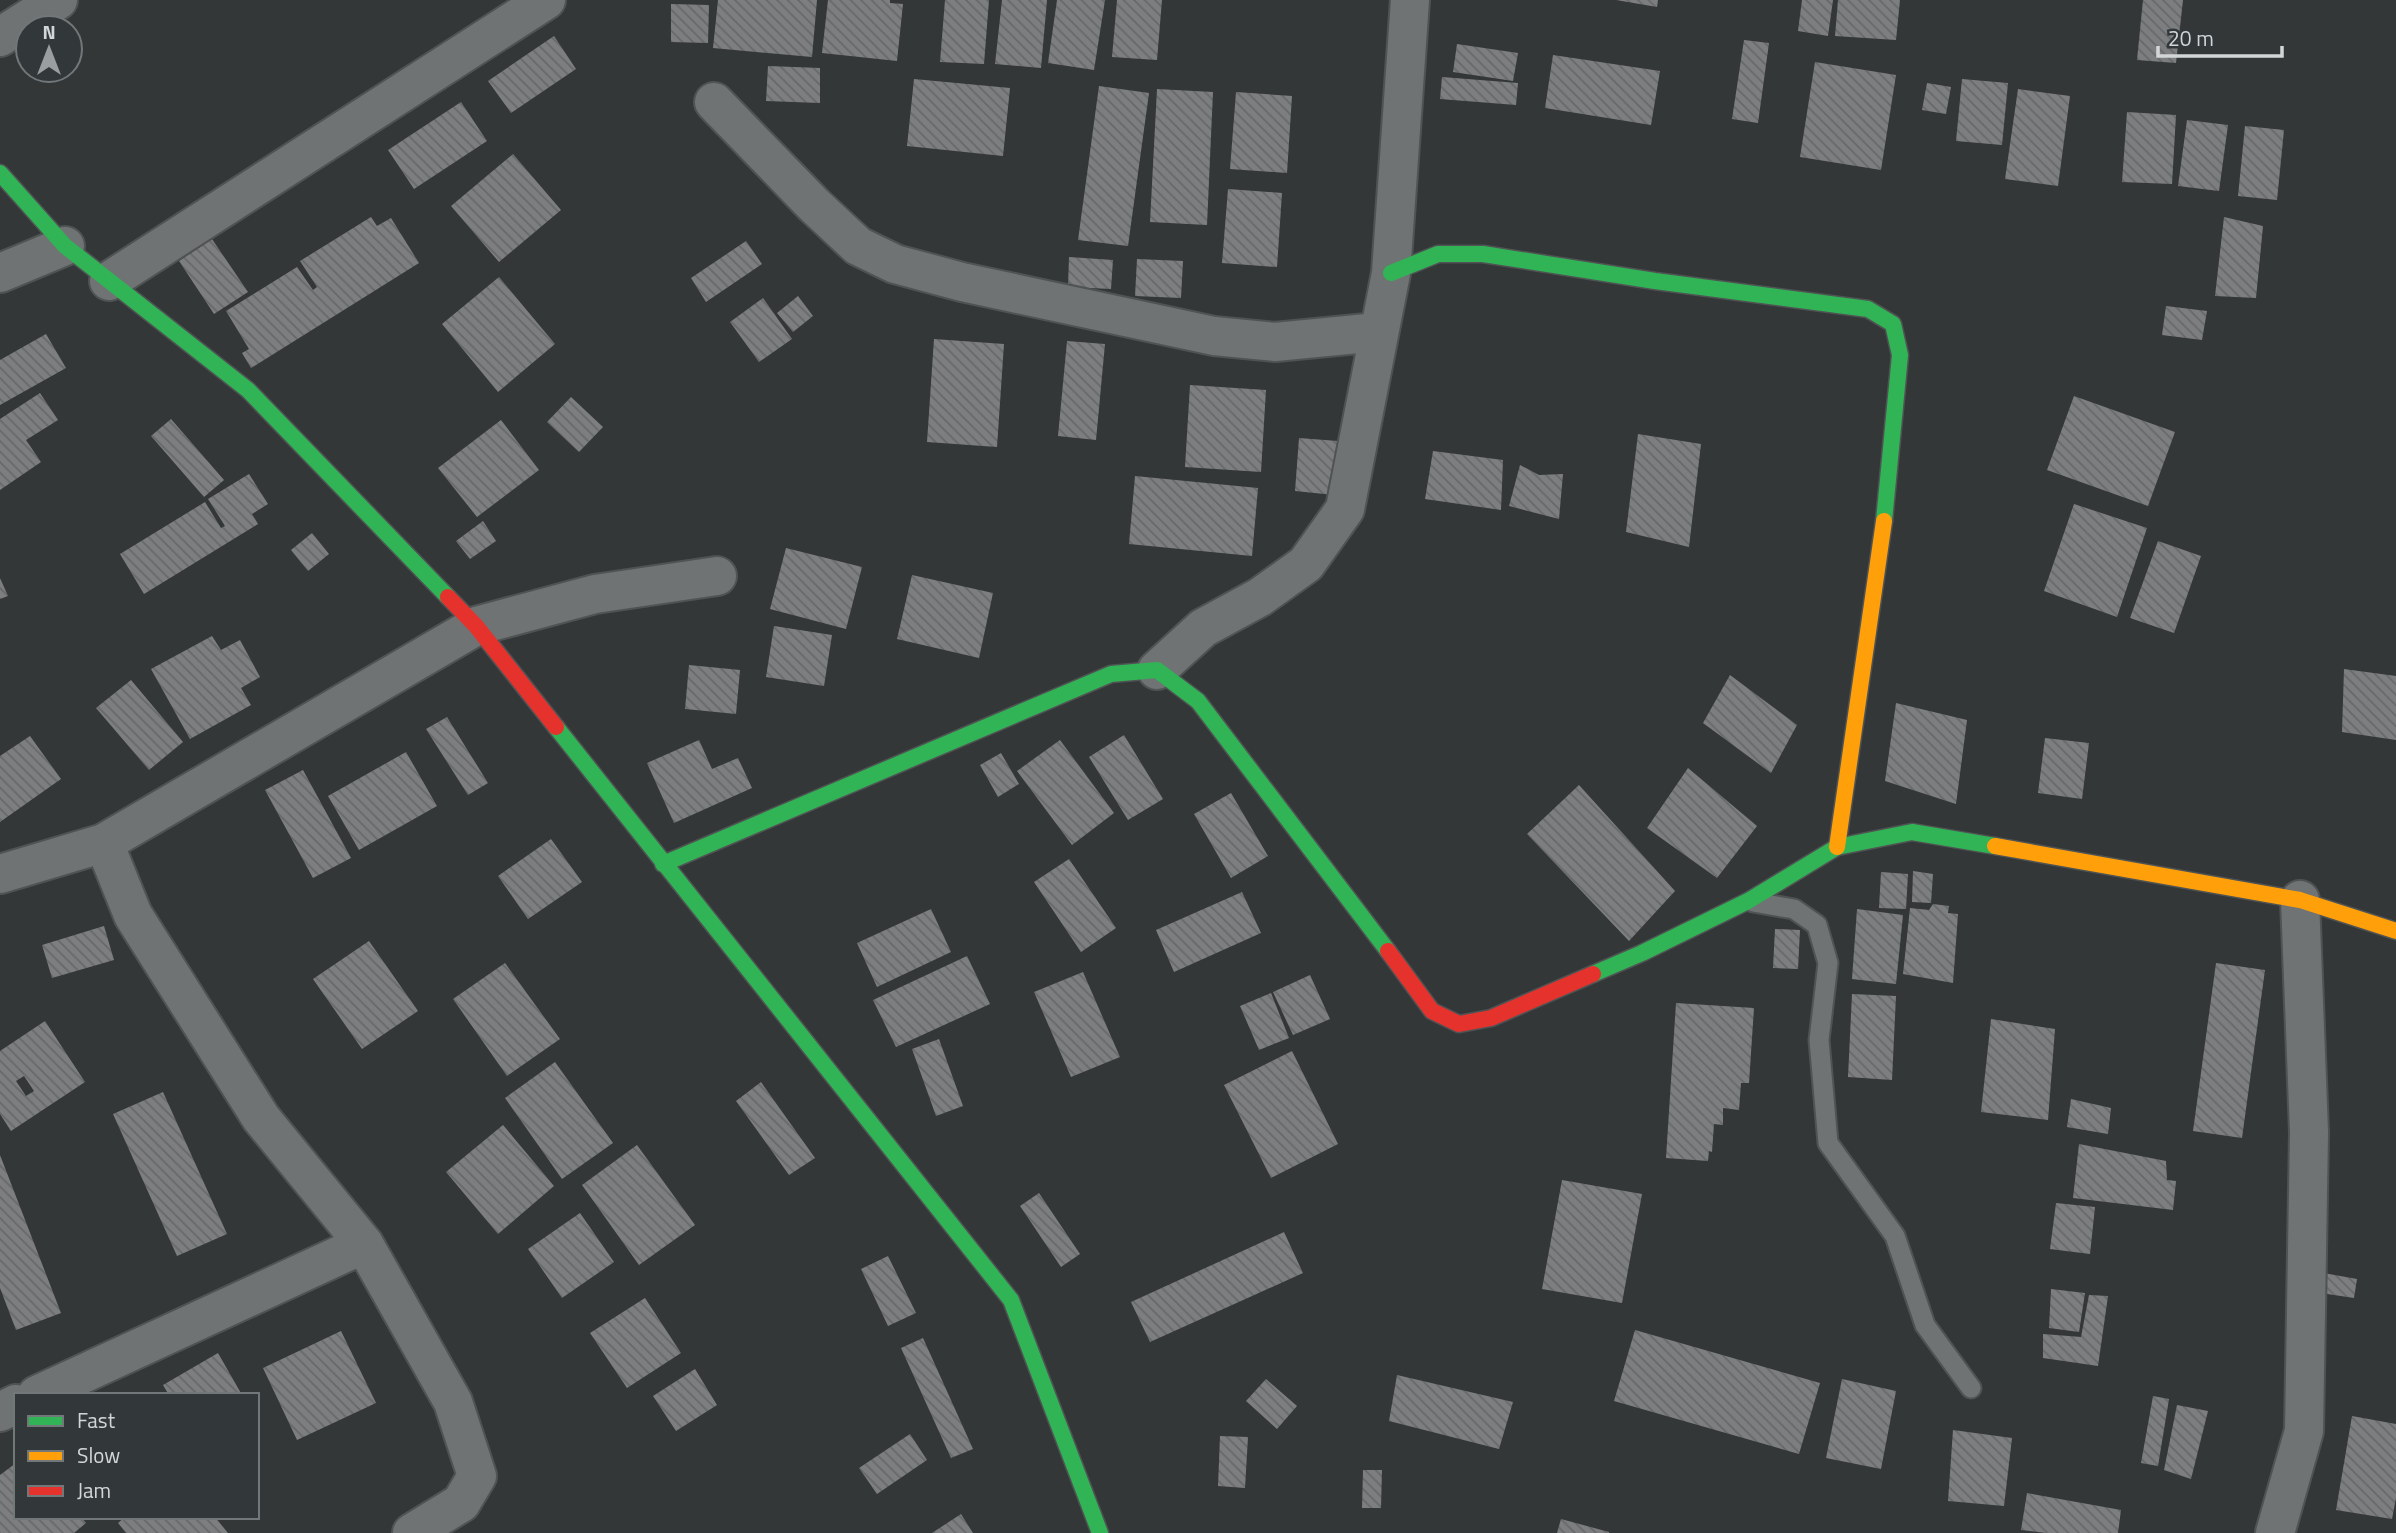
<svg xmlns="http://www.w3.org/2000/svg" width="2396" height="1533" font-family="'Titillium Web',sans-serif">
  <defs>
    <pattern id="building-back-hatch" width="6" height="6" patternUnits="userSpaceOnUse" patternTransform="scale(1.75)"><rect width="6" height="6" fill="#7d7e80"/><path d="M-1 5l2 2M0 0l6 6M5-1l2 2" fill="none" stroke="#67686a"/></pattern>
  </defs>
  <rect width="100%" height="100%" fill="#343738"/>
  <path fill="url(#building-back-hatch)" fill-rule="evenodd" d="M718 0H817L812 57 713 48Z
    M828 0H890V3L903 4 897 61 822 53Z
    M945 0H989L984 64 940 62Z
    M1002 0H1047L1041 68 995 64Z
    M1057 0H1105L1094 70 1048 63Z
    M1117 0H1162L1157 60 1112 57Z
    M1616 0H1658L1657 7Z
    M1802 0H1833L1828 36 1798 31Z
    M1838 0H1900L1896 40 1835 36Z
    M2143 0H2183L2176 63 2137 60Z
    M671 4 709 5 708 43 671 42Z
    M554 36 576 69 511 113 488 81Z
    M1744 40 1769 43 1758 123 1732 119Z
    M1457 44 1518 53 1513 81 1453 72Z
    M1553 55 1660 71 1651 125 1545 108Z
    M1815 62 1896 75 1881 170 1800 157Z
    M768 66 820 68V103L766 101Z
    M1442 77 1518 83 1516 105 1440 99Z
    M914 79 1010 88 1003 156 907 146Z
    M1962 79 2008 83 2002 145 1956 141Z
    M1927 83 1951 87 1946 114 1922 110Z
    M1099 86 1149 93 1128 246 1078 240Z
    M1157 89 1213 92 1207 225 1150 222Z
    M2018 89 2070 96 2058 186 2005 179Z
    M1236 92 1292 96 1287 173 1230 169Z
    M461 102 487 141 414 189 388 150Z
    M2127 112 2176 115 2172 184 2122 182Z
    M2187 120 2228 125 2219 191 2178 186Z
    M2245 126 2284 130 2277 200 2238 196Z
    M513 154 561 210 499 262 451 206Z
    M1228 189 1282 193 1277 267 1222 263Z
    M371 217 377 226 391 218 419 263 251 368 242 353 249 349 226 311 297 267 313 290 317 287 300 261Z
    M2224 217 2263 226 2256 298 2215 296Z
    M212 239 248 292 214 314 179 261Z
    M746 241 762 264 706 302 691 278Z
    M1069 257 1113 260 1111 289 1068 287Z
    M1137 259 1183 261 1181 298 1135 296Z
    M499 277 555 344 498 392 442 324Z
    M798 296 813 316 793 332 777 313Z
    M763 298 792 339 759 362 730 322Z
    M2166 306 2207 311 2202 340 2162 335Z
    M46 334 66 368 0 405V360Z
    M934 339 1004 344 997 447 927 442Z
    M1067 341 1105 344 1096 440 1058 436Z
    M1190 385 1266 390 1261 472 1185 467Z
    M40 393 58 420 26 440 41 462 0 490V419Z
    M2074 396 2175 432 2148 506 2047 470Z
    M571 397 603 427 579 452 547 422Z
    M171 419 224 480 204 497 151 436Z
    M501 420 539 470 477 517 438 468Z
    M1638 434 1701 444 1689 547 1626 532Z
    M1299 438 1338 441 1334 495 1295 491Z
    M1433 451 1503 460 1501 510 1425 499Z
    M1520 465 1539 475 1563 474 1559 519 1509 506Z
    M249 474 268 504 252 514 258 524 144 594 120 554 205 502 221 528 225 526 208 499Z
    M1135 476 1258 488 1252 556 1129 544Z
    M2074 504 2147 528 2117 617 2044 591Z
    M483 521 496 541 470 559 456 541Z
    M312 533 329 554 308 571 291 550Z
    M2158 541 2201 556 2174 633 2130 618Z
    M786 548 862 567 846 629 770 609Z
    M912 575 993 593 979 658 897 639Z
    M0 578 8 596 0 599Z
    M774 626 832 635 824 686 766 677Z
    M212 636 221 650 240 640 260 677 241 688 251 705 190 739 151 669Z
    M689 665 740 670 736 714 685 709Z
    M2344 669 2396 676V740L2342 732Z
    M1730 675 1797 725 1771 773 1703 723Z
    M131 680 183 742 149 770 96 708Z
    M1896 703 1967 720 1956 804 1885 781Z
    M447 717 488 783 468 795 426 729Z
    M1124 735 1163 799 1128 820 1089 757Z
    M30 736 61 779 0 822V756Z
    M2045 738 2089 743 2082 799 2038 793Z
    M699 740 712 769 738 758 752 788 674 823 647 763Z
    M1060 740 1114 813 1072 845 1017 771Z
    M406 752 437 806 359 850 328 796Z
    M1001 753 1019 784 998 797 980 765Z
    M1688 768 1757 826 1717 878 1647 828Z
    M303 770 351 858 313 878 265 790Z
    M1579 785 1675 891 1629 941 1527 834Z
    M1231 793 1268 856 1231 878 1194 814Z
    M551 839 582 882 528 919 498 876Z
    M1069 859 1116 928 1081 952 1034 882Z
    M1913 871 1933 874 1931 903 1912 902Z
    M1881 872 1908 874 1906 909 1879 908Z
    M1242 892 1261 933 1174 972 1156 930Z
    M1933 904 1949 906 1948 913 1958 914 1953 983 1903 974 1910 908 1929 910Z
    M931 909 951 952 877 987 857 943Z
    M1857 909 1903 915 1896 984 1852 979Z
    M104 926 114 960 52 978 42 945Z
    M1775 929 1800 930 1798 969 1773 968Z
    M369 941 418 1011 362 1049 313 979Z
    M967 956 990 1004 896 1047 873 1000Z
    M505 963 560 1039 507 1076 453 999Z
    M2216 963 2265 970 2242 1138 2193 1131Z
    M1083 972 1120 1057 1071 1077 1034 992Z
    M1310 975 1330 1019 1293 1035 1273 992Z
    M1271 993 1289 1038 1259 1050 1240 1006Z
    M1852 994 1896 996 1892 1080 1848 1077Z
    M1676 1003 1754 1008 1749 1083H1741L1739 1110 1723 1108V1125L1714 1124 1712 1152 1709 1151 1708 1161 1666 1158Z
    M1991 1019 2055 1029 2048 1120 1981 1112Z
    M45 1021 85 1082 11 1131 0 1114V1051ZM24 1076 34 1091 26 1096 16 1081Z
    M939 1039 963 1106 936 1116 912 1049Z
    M1292 1051 1338 1144 1271 1178 1224 1085Z
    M555 1062 613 1143 562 1179 505 1098Z
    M761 1082 815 1158 789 1175 736 1101Z
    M163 1092 227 1234 177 1256 113 1114Z
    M2071 1099 2111 1108 2108 1134 2067 1127Z
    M503 1125 554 1186 498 1234 446 1172Z
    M2079 1144 2166 1161 2167 1180 2176 1181 2173 1210 2073 1198Z
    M637 1145 695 1225 639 1265 582 1185Z
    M0 1155 61 1313 16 1330 0 1288Z
    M1562 1180 1642 1194 1622 1303 1542 1289Z
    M1039 1193 1080 1254 1061 1267 1020 1206Z
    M2056 1203 2095 1207 2090 1254 2050 1249Z
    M580 1213 614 1262 562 1298 528 1249Z
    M1284 1232 1303 1273 1150 1342 1131 1302Z
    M888 1256 916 1313 888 1326 861 1269Z
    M2318 1272 2357 1279 2354 1298 2314 1292Z
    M2051 1289 2085 1293 2079 1332 2049 1328Z
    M2089 1295 2108 1296 2098 1366 2043 1358V1334L2081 1337Z
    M645 1298 681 1353 627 1388 590 1333Z
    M1635 1330 1820 1383 1799 1454 1614 1401Z
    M341 1331 376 1403 297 1440 263 1368Z
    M923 1338 973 1449 951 1458 901 1348Z
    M218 1353 242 1395H169L163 1385Z
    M695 1369 717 1405 676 1431 653 1396Z
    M1397 1375 1513 1402 1499 1449 1389 1421Z
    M1266 1379 1297 1406 1277 1429 1246 1401Z
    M1842 1379 1896 1391 1881 1469 1826 1458Z
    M2153 1396 2169 1399 2158 1466 2141 1463Z
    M2177 1405 2208 1411 2191 1479 2164 1470Z
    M2352 1416 2396 1424V1498L2392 1519 2336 1510Z
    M1953 1430 2012 1438 2004 1506 1948 1501Z
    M910 1434 927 1460 877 1494 859 1468Z
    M1220 1436 1248 1437 1245 1488 1218 1486Z
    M16 1463V1517H81L86 1523 74 1533H0V1475Z
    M1363 1470H1382L1381 1508H1362Z
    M2027 1493 2121 1510 2118 1533H2046L2021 1530Z
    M961 1514 973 1533H932Z
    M125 1517H215L228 1533H126L118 1523Z
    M1561 1519 1609 1532V1533H1557Z"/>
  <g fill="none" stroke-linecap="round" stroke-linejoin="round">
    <g stroke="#505354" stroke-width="23">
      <path id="lane" d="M1753 902 1794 909 1817 925 1828 963 1819 1040 1828 1143 1895 1236 1925 1325 1971 1388"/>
    </g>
    <g stroke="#505354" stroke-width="42">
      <path id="street" d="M0 37 58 0
        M714 102 814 205 858 246 895 264 962 282 1214 336 1275 342 1378 332
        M0 273 65 246
        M109 281 546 0
        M1157 670 1203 628 1260 597 1306 564 1345 509 1391 273 1410 0
        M104 843 133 915 261 1118 364 1244 453 1402 477 1476 461 1503 412 1533
        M0 874 104 843 476 626 595 594 717 576
        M37 1395 364 1244
        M0 1412 16 1404
        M2275 1533 2304 1431 2309 1132 2300 900"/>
    </g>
    <g stroke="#505354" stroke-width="19">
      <path id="fast" d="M0 173 65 246 248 390 448 597
        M1391 273 1438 254H1483L1655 281 1868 309 1893 324 1900 355 1884 521
        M556 727 1011 1300 1100 1533
        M663 864 1111 674 1157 670 1198 701 1388 951
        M1593 974 1642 953 1748 901 1837 847 1912 832 1995 846"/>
    </g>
    <g stroke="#505354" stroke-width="19">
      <path id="slow" d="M1995 846 2300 900 2396 931
        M1837 847 1884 521"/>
    </g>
    <g stroke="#505354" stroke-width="19">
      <path id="jam" d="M448 597 476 626 556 727
        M1388 951 1432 1011 1459 1024 1491 1018 1593 974"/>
    </g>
    <use href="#lane" stroke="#707374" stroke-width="19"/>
    <use href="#street" stroke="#707374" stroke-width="38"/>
    <use href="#fast" stroke="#30b455" stroke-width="16"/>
    <use href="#slow" stroke="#ff9f0a" stroke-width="16"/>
    <use href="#jam" stroke="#e5322d" stroke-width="16"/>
  </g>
  <rect x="14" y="1393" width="245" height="126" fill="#32383a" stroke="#727779" stroke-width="2"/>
  <rect x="28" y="1416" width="35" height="10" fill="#30b455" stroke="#727779" stroke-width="2"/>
  <text x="77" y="1428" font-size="21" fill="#d3d6d8">Fast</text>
  <rect x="28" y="1451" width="35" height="10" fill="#ff9f0a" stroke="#727779" stroke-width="2"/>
  <text x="77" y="1463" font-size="21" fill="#d3d6d8">Slow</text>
  <rect x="28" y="1486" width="35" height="10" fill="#e5322d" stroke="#727779" stroke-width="2"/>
  <text x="77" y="1498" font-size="21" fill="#d3d6d8">Jam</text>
  <g transform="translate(49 49)"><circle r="33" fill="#32383a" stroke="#727779" stroke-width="2"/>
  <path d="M0-5L12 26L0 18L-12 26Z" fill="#9b9ea0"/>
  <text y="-10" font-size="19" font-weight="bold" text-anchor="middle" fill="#d3d6d8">N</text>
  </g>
  <path d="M2158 46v10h124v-10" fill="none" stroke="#d3d6d8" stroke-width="3.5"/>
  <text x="2168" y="46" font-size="21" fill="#d3d6d8" stroke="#32383a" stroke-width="5" paint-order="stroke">20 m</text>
</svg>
